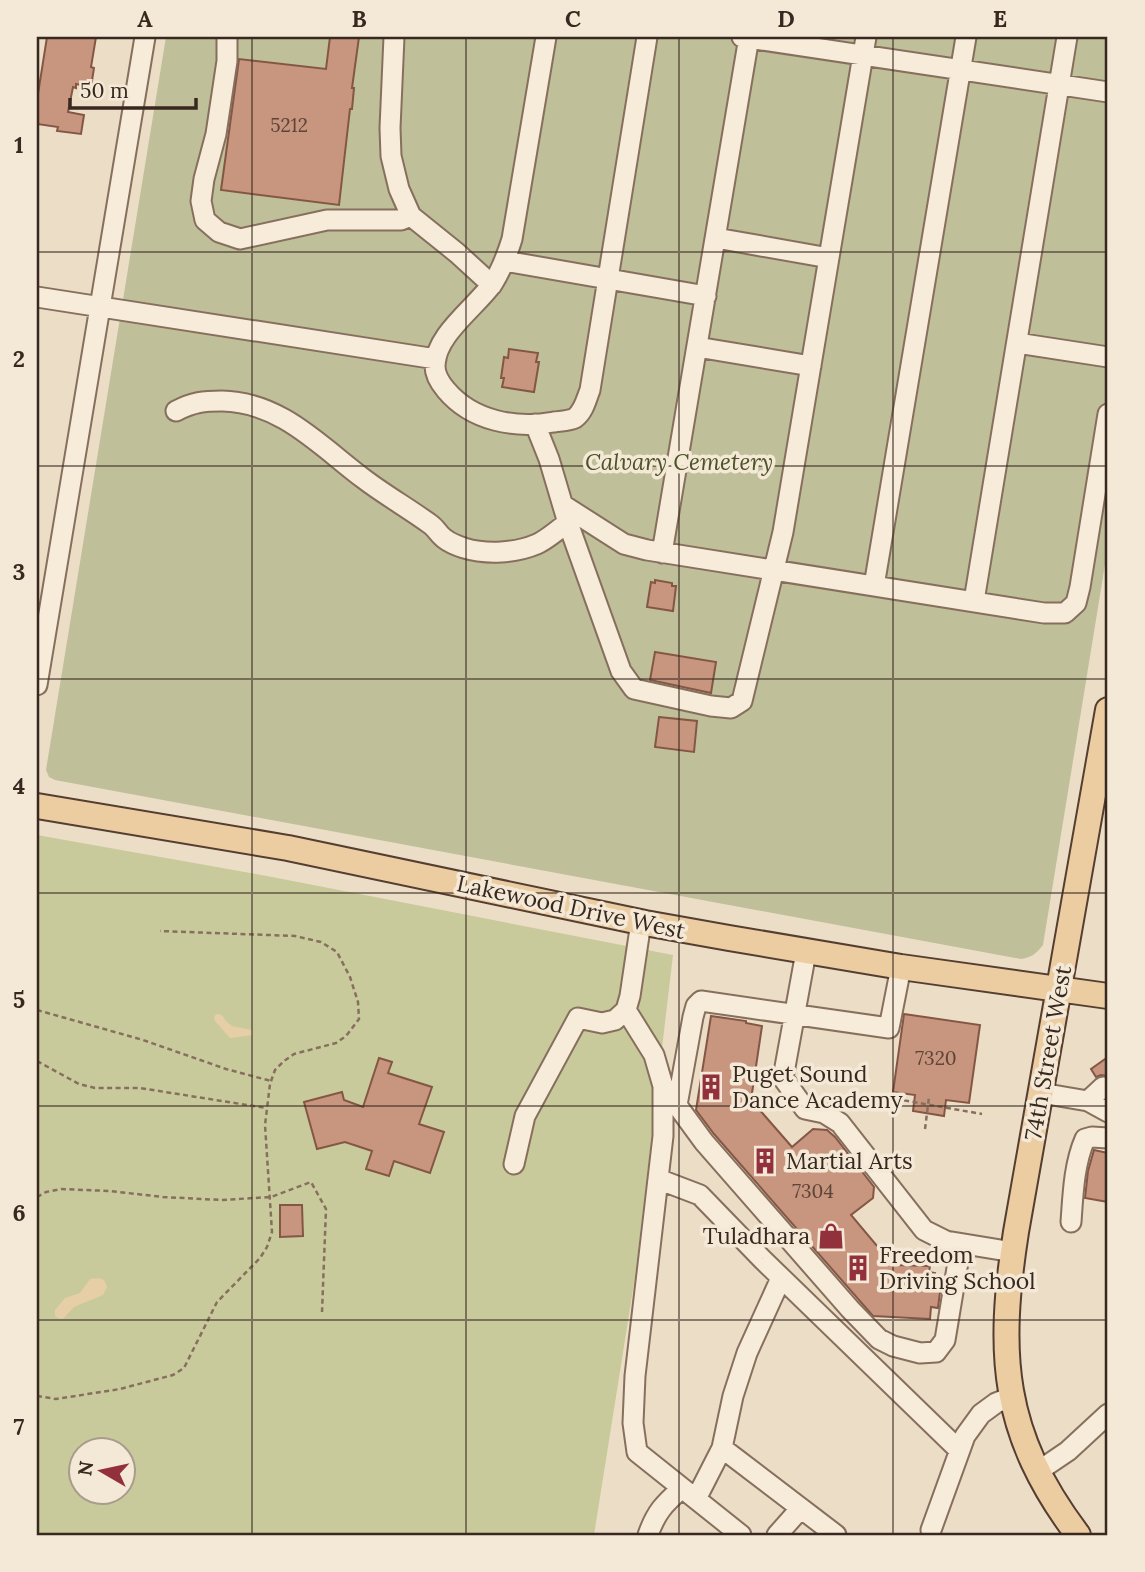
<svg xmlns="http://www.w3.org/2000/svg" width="1145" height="1572" font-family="Lora,serif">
  <rect width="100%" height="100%" fill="#ecddc7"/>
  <path fill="#c9ca9b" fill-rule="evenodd" d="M37 835 267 876 673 955 635 1277 594 1535H37ZM80 1450H122V1492H80Z"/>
  <path fill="#e6cea6" d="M216 1014 222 1015 226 1021 232 1026 252 1030 253 1035 230 1038 215 1021 214 1017Z
    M99 1278 104 1280 107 1287 103 1295 74 1307 64 1318 60 1319 55 1316V1310L65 1298 80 1293 90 1279Z"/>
  <path fill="#bfbf9a" d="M166 37H1108V546L1043 945C1036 954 1032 957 1021 959L55 780 49 777 46 770Z"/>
  <path fill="#c8957f" stroke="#845745" stroke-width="2" d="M47 37H96L91 67 94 68 91 87 76 84V88L73 87 68 112 84 115 81 134 57 131 58 127 37 124V100Z
    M330 37H359L352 88H354L352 109H350L339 205 221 190 239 59 326 69Z
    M509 349 538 353 536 362H539L534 392 502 387 504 378H501L504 357 508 358Z
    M655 580 672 583V586H676L673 611 647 607 651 582 655 583Z
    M655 652 716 662 711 693 650 680Z
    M659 717 697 721 694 752 655 747Z
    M904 1014 980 1025 969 1103 946 1100 944 1116 913 1111 915 1095 893 1092Z
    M711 1016 746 1021V1023L762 1026 751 1100 792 1147 813 1129 827 1130 835 1137 874 1187 873 1198 851 1215 893 1265 930 1266 929 1272 935 1273 934 1283 941 1284 938 1308 931 1307 930 1319 873 1316 714 1134 696 1110Z
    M1108 1057V1076L1101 1075 1096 1077 1091 1069Z
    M379 1058 392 1062 388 1073 432 1087 419 1124 444 1132 430 1173 394 1161 389 1176 366 1169 372 1151 345 1142 317 1149 304 1102 342 1092 344 1100 363 1107Z
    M1094 1150 1108 1153V1202L1085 1198 1088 1171Z
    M280 1205H302L303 1236 280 1237Z"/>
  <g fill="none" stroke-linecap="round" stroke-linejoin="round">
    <g stroke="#876f5d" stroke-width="23">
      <path id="minor" d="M227 37V61L216 134 204 179 201 201 205 220 219 232 240 239 327 220H401L411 216
        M394 37 390 128 391 156 399 189 411 216 457 253 492 285
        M546 37 512 239C507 255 502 269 493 283 476 307 435 335 435 366 435 375 440 383 446 390 472 421 515 429 554 422 561 421 569 421 575 418 584 411 586 400 590 390L647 37
        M742 37 1108 92
        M716 238 829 258
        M505 261 706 296
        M37 297 436 359
        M1017 343 1108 357
        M697 347 811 366
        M176 411C193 402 204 401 222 401 281 402 320 446 364 479 385 495 408 508 430 524 436 528 439 535 445 539 450 543 458 546 464 548 487 555 516 553 537 544 548 539 558 529 568 523
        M535 424 549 459 568 523 621 671 634 689 711 706 731 708 742 701 783 532 866 37
        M563 505 624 544 647 550 1044 613H1065L1076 603 1080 587 1108 414
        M662 553 749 37
        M874 586 966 37
        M974 601 1067 37
        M37 685 145 37
        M806 952 783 1078 805 1109 824 1113 840 1123 924 1230 946 1241 1013 1252
        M626 1010 654 1055 663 1086V1136L635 1376 633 1423 637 1452 741 1535
        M663 1086 704 1142 850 1309 879 1339 893 1346 920 1353 936 1352 945 1340 961 1244
        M1041 1093 1088 1101 1103 1087
        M1088 1101 1108 1112
        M677 1105 693 1017 696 1006 701 1001 889 1028 901 967
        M514 1164 525 1116 578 1018 602 1023 615 1020 626 1010 630 996 641 922
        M658 1179 700 1195 762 1259 959 1450
        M1071 1222C1073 1194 1074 1164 1085 1139L1092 1137 1108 1138
        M722 1448 836 1535
        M1037 1472 1068 1451 1108 1414
        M696 1499 722 1448 733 1396 747 1353 781 1278
        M931 1530 965 1436 981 1414 996 1403 1011 1397
        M648 1535C656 1512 664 1504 682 1488
        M777 1535 801 1508"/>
    </g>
    <g stroke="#553e31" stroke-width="28">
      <path id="major" d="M37 806 288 848 645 923 729 938 901 967 1108 996
        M1078 1535C1001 1433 997 1354 1016 1232L1108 710"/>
    </g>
    <path stroke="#876f5d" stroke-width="2.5" stroke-dasharray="5 3.5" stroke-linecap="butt" d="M37 1010 143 1040 226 1069 271 1081
      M37 1061 79 1084 95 1088H140L266 1108
      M879 1096 982 1114
      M925 1129 929 1097
      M37 1197 46 1192 61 1189 110 1191 163 1197 221 1200 271 1197 311 1182 326 1209 322 1312
      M1108 1228V1226
      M37 1396 56 1399 120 1389 173 1375 184 1368 217 1302 260 1258 267 1247 272 1232 265 1125 270 1084 275 1070 284 1061 294 1054 336 1043 346 1036 359 1019 358 1002 350 977 337 952 321 942 295 936 160 931"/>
    <use href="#minor" stroke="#f7ebda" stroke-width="19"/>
    <use href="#major" stroke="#eccda2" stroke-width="24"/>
  </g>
  <path fill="none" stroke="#382920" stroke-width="2" stroke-opacity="0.55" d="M252 37V1535M466 37V1535M679 37V1535M893 37V1535M37 252H1108M37 466H1108M37 679H1108M37 893H1108M37 1106H1108M37 1320H1108"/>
  <defs>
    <g id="building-bare" transform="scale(2.1)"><path d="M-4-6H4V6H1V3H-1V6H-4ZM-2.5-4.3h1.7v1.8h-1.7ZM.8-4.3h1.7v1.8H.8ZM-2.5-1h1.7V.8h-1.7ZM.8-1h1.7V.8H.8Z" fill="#92313c" stroke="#f4e8d6" stroke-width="2.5" paint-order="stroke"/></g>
    <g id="shop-bare" transform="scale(2.1)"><path d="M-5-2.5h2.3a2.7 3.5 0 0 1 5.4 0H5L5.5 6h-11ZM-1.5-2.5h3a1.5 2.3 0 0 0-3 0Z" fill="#92313c" stroke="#f4e8d6" stroke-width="2.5" paint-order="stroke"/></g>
  </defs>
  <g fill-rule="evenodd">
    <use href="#building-bare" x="711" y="1087"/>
    <use href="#building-bare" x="765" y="1161"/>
    <use href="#shop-bare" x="831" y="1236"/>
    <use href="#building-bare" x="858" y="1268"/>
  </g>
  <g text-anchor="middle" stroke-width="7" stroke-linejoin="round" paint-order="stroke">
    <g font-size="19" fill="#5c4438">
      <text x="289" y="132">5212</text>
      <text x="936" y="1065">7320</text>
      <text x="813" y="1198">7304</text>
    </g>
    <g font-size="23" font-style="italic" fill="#4d5328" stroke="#f4e8d6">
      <text x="679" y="470">Calvary Cemetery</text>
    </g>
    <g font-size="23" fill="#382920" stroke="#f4e8d6">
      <text transform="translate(571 907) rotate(12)" y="8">Lakewood Drive West</text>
      <text transform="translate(1048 1053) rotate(-80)" y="8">74th Street West</text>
    </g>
    <g font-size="23" fill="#382920" stroke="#f4e8d6" text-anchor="start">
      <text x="732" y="1082">Puget Sound<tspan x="732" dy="26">Dance Academy</tspan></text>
      <text x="786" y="1169">Martial Arts</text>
      <text x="810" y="1244" text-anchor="end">Tuladhara</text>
      <text x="879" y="1263">Freedom<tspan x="879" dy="26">Driving School</tspan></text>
    </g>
  </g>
  <rect width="1145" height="1572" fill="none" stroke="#f4e8d6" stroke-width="77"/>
  <g transform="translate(102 1471) rotate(279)"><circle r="33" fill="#f4e8d6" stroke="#a99c8d" stroke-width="2"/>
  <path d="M0-5L12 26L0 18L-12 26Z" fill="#92313c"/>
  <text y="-10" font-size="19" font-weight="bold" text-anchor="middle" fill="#382920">N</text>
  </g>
  <path d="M70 98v10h126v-10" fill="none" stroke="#382920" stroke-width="3.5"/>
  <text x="80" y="98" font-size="21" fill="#382920" stroke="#f4e8d6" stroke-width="5" paint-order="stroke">50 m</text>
  <rect x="38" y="38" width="1068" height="1496" fill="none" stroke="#382920" stroke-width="2.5"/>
  <g font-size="23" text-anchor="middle" font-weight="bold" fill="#382920">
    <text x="145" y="27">A</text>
    <text x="359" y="27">B</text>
    <text x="573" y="27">C</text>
    <text x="786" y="27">D</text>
    <text x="1000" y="27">E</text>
    <text x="19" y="153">1</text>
    <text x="19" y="367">2</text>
    <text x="19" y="580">3</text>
    <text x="19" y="794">4</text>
    <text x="19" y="1008">5</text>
    <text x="19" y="1221">6</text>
    <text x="19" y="1435">7</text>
  </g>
</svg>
